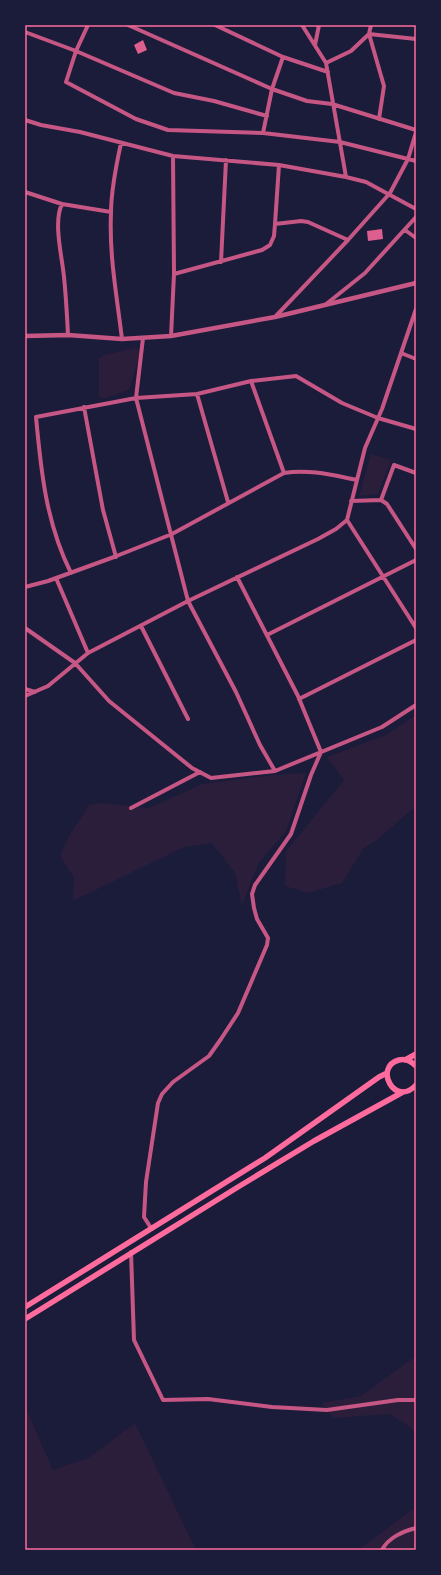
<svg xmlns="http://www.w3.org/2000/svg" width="441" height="1575" font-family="'PT Sans',sans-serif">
  <rect width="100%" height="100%" fill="#1b1b3a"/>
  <path fill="#2a1e3b" d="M136 348 141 351 129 390 102 399 99 396V358L104 355Z
    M371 454 391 460 378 494 359 496Z
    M416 715V806L378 839 363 849 342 883 308 893 285 886 286 851 344 780 327 757 386 735Z
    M306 773 286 831 258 864 242 906 235 873 212 843 184 847 73 901 74 878 60 856 69 836 89 805 103 803 149 808 202 784 272 775Z
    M416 1356V1433L403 1422 389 1414 334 1418 321 1403 361 1396Z
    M25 1406 53 1470 88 1458 135 1423 196 1550H25Z
    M416 1507V1550H350L361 1548Z"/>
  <path fill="#dd5f8e" d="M143 40 147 50 138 54 134 45Z
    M382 229 383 239 368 241 367 231Z"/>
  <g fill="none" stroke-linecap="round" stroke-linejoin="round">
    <path stroke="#c65784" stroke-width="4" d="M88 25 76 51 66 82 136 119 168 130 263 133 340 142 416 161
      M128 25 272 89 307 101 332 104 416 130
      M215 25 283 57 328 72
      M302 25 326 63 346 177
      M371 25 369 34 384 86 379 119
      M25 32 76 51 174 93 214 101 267 116
      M315 45 319 25
      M326 63 351 51 369 34 416 39
      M25 120 41 125 80 132 173 156 279 165 346 177 366 182 416 209
      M263 133 272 89 283 57
      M121 143C116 166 111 190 111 213 109 255 117 297 122 339
      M25 192 62 204 111 212
      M62 204C53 222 62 256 64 277 66 296 67 315 68 335
      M275 224 279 165
      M405 230 416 238
      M221 262 226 160
      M174 274 262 250 270 245 274 236 275 224 301 221 308 222 348 240
      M325 305 365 273 416 217
      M275 317 348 240 390 193 408 159 416 132
      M171 336 174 274 173 156
      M143 338 136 398 188 601 236 692 260 745 275 771
      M401 353 416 359
      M251 381 284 473
      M197 394 228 502
      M84 407 103 510 116 557
      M381 500 394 465 416 473
      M351 501 381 500 387 504 416 549
      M347 520 416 628
      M71 573C46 523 41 471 36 417L136 398 197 394 251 381 296 376 342 403 378 418 416 429
      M237 577 298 696 321 752
      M56 578 88 653
      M25 587 48 581 114 557 172 534 284 473C309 469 332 475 357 480
      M141 626 188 719
      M25 628 75 663 109 701 192 768 211 778 275 771 382 727 416 705
      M267 635 416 560
      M25 689 35 692
      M25 696 48 686 88 653 188 601 318 539 336 529 347 520 365 448 382 409 416 309
      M299 699 416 640
      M131 808 200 772
      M151 1228 144 1217 146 1182 158 1103 162 1094 173 1082 209 1056 221 1039 238 1013 267 945 268 938 257 919 254 908 252 894 255 885 291 834 311 775 321 752
      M131 1252 134 1340 163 1400 208 1399 272 1407 327 1410 398 1400H416
      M382 1550C388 1538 403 1531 416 1528"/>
    <path stroke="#c65784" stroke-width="4.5" d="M25 336 68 335 122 339 171 336 275 317 416 283"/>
    <path stroke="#ff6b9d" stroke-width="5.5" d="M405 1060 416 1054
      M416 1066C411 1061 406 1058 399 1060 373 1067 395 1108 416 1085
      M25 1307 265 1158 379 1077 387 1073
      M25 1319 238 1187 314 1141 403 1092"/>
  </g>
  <rect width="441" height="1575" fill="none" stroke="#1b1b3a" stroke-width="52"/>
  <rect x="26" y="26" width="389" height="1523" fill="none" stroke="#ff6b9d" stroke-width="1.5"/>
</svg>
